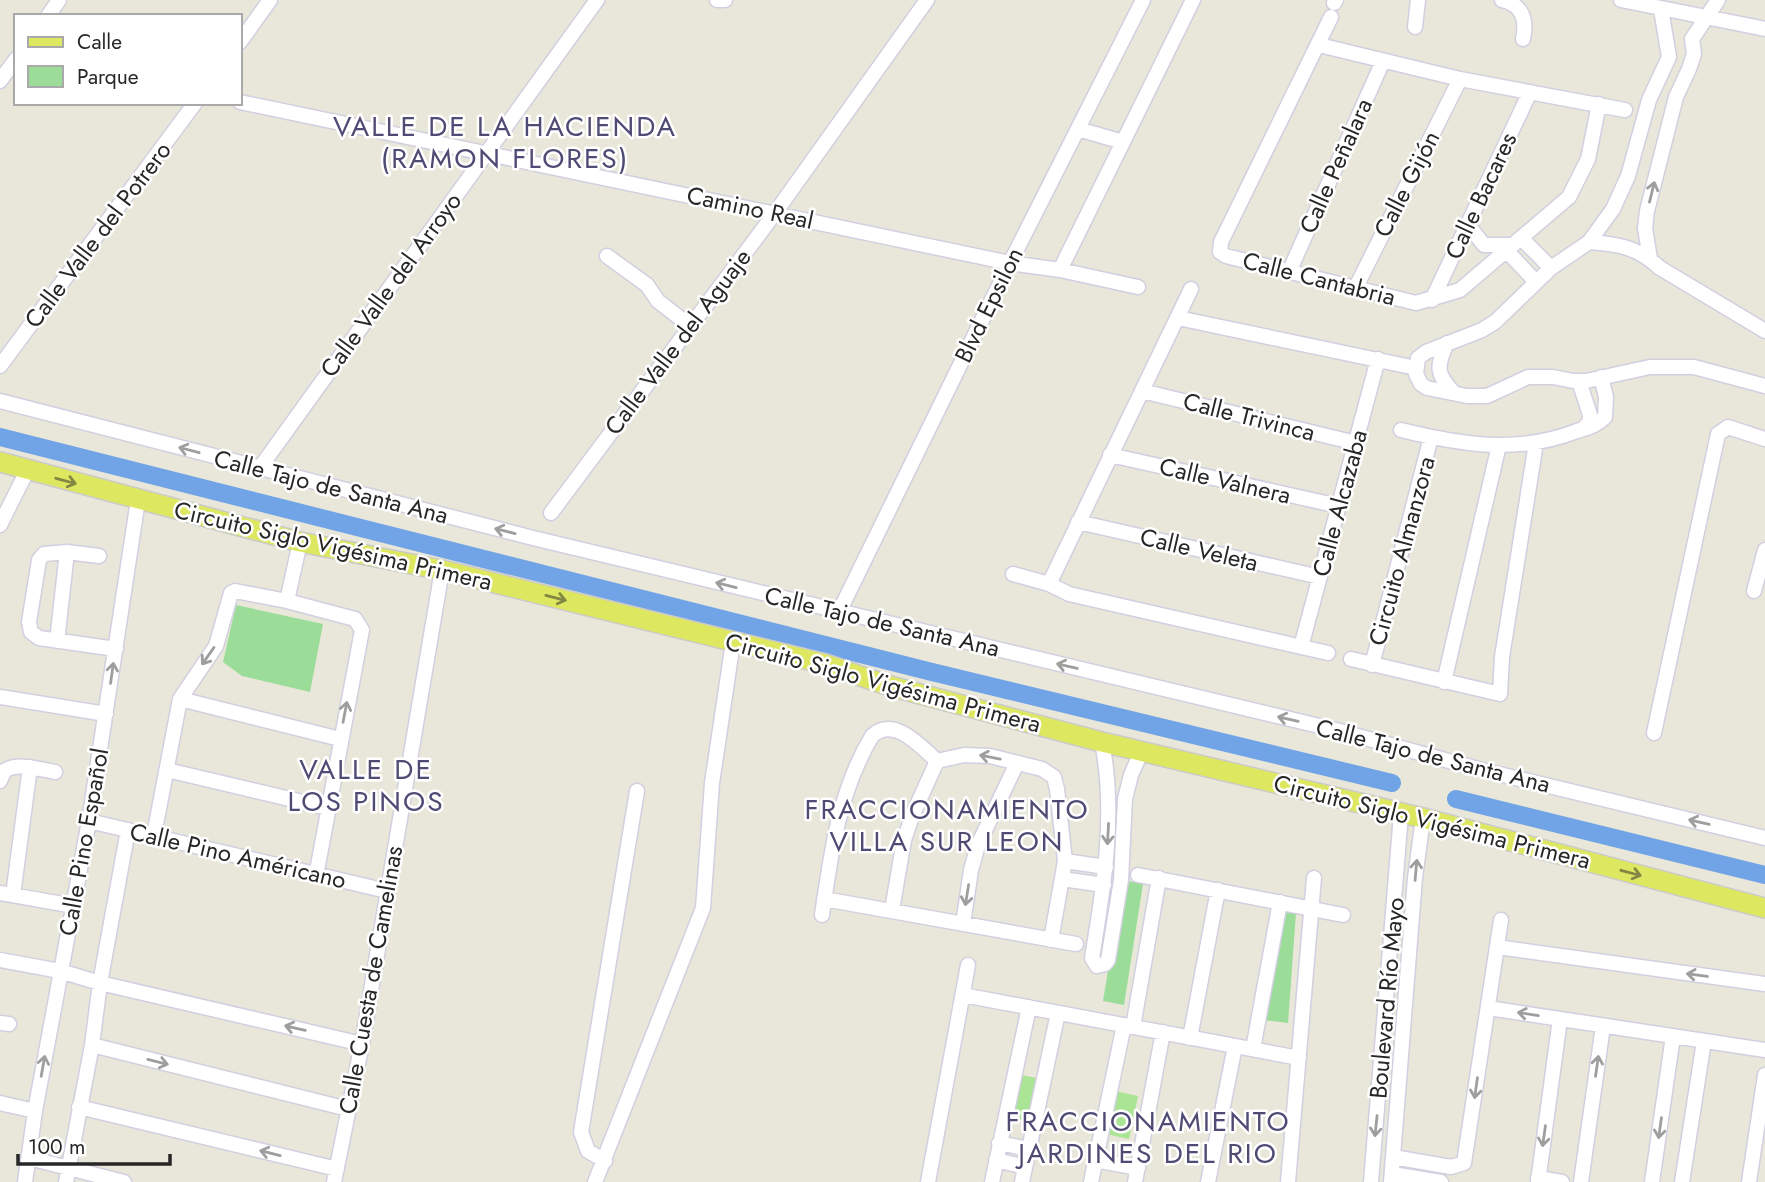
<svg xmlns="http://www.w3.org/2000/svg" width="1765" height="1182" font-family="Jost,sans-serif">
  <rect width="100%" height="100%" fill="#e9e7d9"/>
  <path fill="#9bdd98" d="M236 605 323 624 310 692 242 676 223 662Z
    M1123 880 1143 884 1124 1005 1103 1001Z
    M1283 910 1296 913 1288 1023 1264 1020Z"/>
  <path fill="#aae495" d="M1013 1073 1036 1078 1027 1121 1005 1116Z
    M1115 1091 1138 1096 1129 1139 1106 1134Z"/>
  <g fill="none" stroke-linecap="round" stroke-linejoin="round">
    <path stroke="#71a4e6" stroke-width="18" d="M0 437 932 672 1392 783
      M1456 799 1765 875"/>
    <g stroke="#d1cfe0" stroke-width="17">
      <path id="minor" d="M717 0H725
        M1502 0C1523 5 1527 20 1523 39
        M1621 0 1765 29
        M1334 3 1336 0
        M1661 9 1669 57 1649 100 1628 176 1613 209 1589 242 1551 268 1495 322 1482 330 1426 352 1418 358 1416 374 1421 384 1427 388 1467 396H1487L1528 377H1553L1573 381H1586L1650 367H1694L1765 386
        M48 16 59 0
        M1331 17 1221 242 1220 252 1226 256 1416 303 1460 290 1569 197 1588 159 1599 104
        M1415 27 1418 0
        M240 42 270 0
        M1319 45 1460 79 1625 110
        M0 81 16 59
        M240 102 1010 263 1060 270 1138 287
        M1078 129 1123 142
        M1468 225 1484 245H1512
        M1521 238 1551 268
        M1589 242C1619 244 1637 247 1660 268L1765 331
        M1506 250 1536 282
        M607 256 647 285 658 301 690 326
        M1650 259 1645 228 1647 211 1676 97 1689 69 1694 54 1692 39 1718 0
        M1060 270 1193 0
        M1289 272 1383 61
        M1355 289 1460 79
        M1432 300 1530 92
        M1178 318 1416 368
        M1447 343C1436 367 1436 374 1454 393
        M0 366 195 103
        M1579 381 1590 415V421L1583 429
        M1142 391 1356 443
        M0 401 533 538 1336 730 1478 769 1765 838
        M1401 430C1462 445 1518 454 1577 431 1589 427 1596 426 1605 417L1606 397 1601 377
        M1110 455 1339 506
        M259 469 597 0
        M551 513 775 213 927 0
        M1078 522 1320 577
        M0 525 27 471
        M99 556 67 552 44 554 39 560 29 622 31 632 39 638 116 649
        M1013 574 1049 584 1069 594 1328 653
        M1049 584 1191 289
        M1754 591 1765 550
        M287 601 300 542
        M839 612 1010 263 1143 0
        M57 641 67 552
        M1301 647 1378 359
        M1351 659 1500 694 1502 657 1536 443
        M1372 665 1431 437
        M1444 682 1499 445
        M0 697 106 714
        M180 699 340 739
        M1654 733 1718 434 1728 427 1765 439
        M1102 742C1116 814 1104 886 1092 958L1097 966 1105 964 1108 960 1121 880 1125 799 1131 775 1142 750
        M167 770 328 808
        M0 781 4 771C18 762 39 769 55 772
        M89 821 387 891
        M154 835 180 699 216 646 231 593 235 591 287 601 355 619 362 630 316 876
        M1065 861 1106 867
        M1138 875 1343 915
        M1062 879 1104 885
        M0 893 74 906
        M13 895 30 767
        M824 899 1076 944
        M892 910 904 840 913 814 937 761
        M822 915C831 853 839 791 872 736 894 715 921 747 937 761L964 755 990 756 1042 769 1054 777 1057 789 1065 861 1051 940
        M963 924 971 870 978 845 1017 763
        M1497 947 1765 984
        M0 960 60 971 100 983 362 1044
        M963 995 1299 1058
        M1488 1008 1765 1050
        M0 1023 9 1024
        M1133 1027 1159 878
        M1190 1038 1218 890
        M92 1045 348 1109
        M1253 1049 1280 902
        M0 1103 35 1111
        M79 1107 337 1169
        M999 1143 1028 1149
        M1393 1157 1451 1167 1464 1163 1501 920
        M29 1158 124 1182
        M996 1160 1025 1167
        M1095 1160 1138 1168
        M605 1161 588 1151 581 1132 637 791
        M1392 1174 1441 1182
        M1538 1178 1562 1182
        M25 1182 35 1111 89 821 138 500
        M66 1182 92 1045 100 983 128 830
        M334 1182 362 1044 442 570
        M595 1182 703 908 712 783 733 642
        M928 1182 968 965
        M992 1182 1029 1007
        M1022 1182 1058 1013
        M1091 1182 1124 1025
        M1135 1182 1163 1032
        M1208 1182 1235 1046
        M1288 1182 1314 878
        M1371 1182 1401 814
        M1391 1182 1415 878 1423 818
        M1538 1182 1560 1019
        M1581 1182 1603 1026
        M1652 1182 1673 1036
        M1682 1182 1704 1041
        M1749 1182 1765 1075"/>
    </g>
    <g stroke="#cbcbcb" stroke-width="22">
      <path id="major" d="M0 462 300 542 442 570 825 664 890 686 1102 742 1423 818 1765 908"/>
    </g>
    <use href="#minor" stroke="#fff" stroke-width="14"/>
    <use href="#major" stroke="#dee760" stroke-width="19"/>
  </g>
  <defs><path id="oneway-shaft" d="M-6 0H5M1.5-3L5.5 0L1.5 3" fill="none" stroke-width="1.6" stroke-linecap="round" stroke-linejoin="round" transform="scale(1.75)"/></defs>
  <g stroke="#9e9e9e">
    <use href="#oneway-shaft" transform="translate(1652 192) rotate(-76)"/>
    <use href="#oneway-shaft" transform="translate(189 450) rotate(-165)"/>
    <use href="#oneway-shaft" transform="translate(505 531) rotate(-166)"/>
    <use href="#oneway-shaft" transform="translate(726 585) rotate(-166)"/>
    <use href="#oneway-shaft" transform="translate(208 656) rotate(125)"/>
    <use href="#oneway-shaft" transform="translate(1067 666) rotate(-167)"/>
    <use href="#oneway-shaft" transform="translate(112 673) rotate(-82)"/>
    <use href="#oneway-shaft" transform="translate(345 712) rotate(-79)"/>
    <use href="#oneway-shaft" transform="translate(1288 719) rotate(-167)"/>
    <use href="#oneway-shaft" transform="translate(990 757) rotate(-169)"/>
    <use href="#oneway-shaft" transform="translate(1699 822) rotate(-167)"/>
    <use href="#oneway-shaft" transform="translate(1108 834) rotate(93)"/>
    <use href="#oneway-shaft" transform="translate(1416 870) rotate(-85)"/>
    <use href="#oneway-shaft" transform="translate(967 895) rotate(99)"/>
    <use href="#oneway-shaft" transform="translate(1697 975) rotate(-172)"/>
    <use href="#oneway-shaft" transform="translate(1528 1014) rotate(-171)"/>
    <use href="#oneway-shaft" transform="translate(295 1028) rotate(-167)"/>
    <use href="#oneway-shaft" transform="translate(158 1062) rotate(14)"/>
    <use href="#oneway-shaft" transform="translate(43 1066) rotate(-80)"/>
    <use href="#oneway-shaft" transform="translate(1597 1066) rotate(-82)"/>
    <use href="#oneway-shaft" transform="translate(1476 1088) rotate(98)"/>
    <use href="#oneway-shaft" transform="translate(1376 1126) rotate(96)"/>
    <use href="#oneway-shaft" transform="translate(1660 1128) rotate(98)"/>
    <use href="#oneway-shaft" transform="translate(1544 1136) rotate(98)"/>
    <use href="#oneway-shaft" transform="translate(270 1153) rotate(-166)"/>
  </g>
  <g stroke="#828744">
    <use href="#oneway-shaft" transform="translate(66 481) rotate(15)"/>
    <use href="#oneway-shaft" transform="translate(556 598) rotate(14)"/>
    <use href="#oneway-shaft" transform="translate(1631 873) rotate(15)"/>
  </g>
  <g text-anchor="middle" stroke-width="5" stroke-linejoin="round" paint-order="stroke">
    <g font-size="24" fill="#272727" stroke="#fff">
      <text transform="translate(1336 166) rotate(-66)" y="8">Calle Peñalara</text>
      <text transform="translate(1407 184) rotate(-63)" y="8">Calle Gijón</text>
      <text transform="translate(1481 196) rotate(-65)" y="8">Calle Bacares</text>
      <text transform="translate(750 208) rotate(12)" y="8">Camino Real</text>
      <text transform="translate(98 235) rotate(-53)" y="8">Calle Valle del Potrero</text>
      <text transform="translate(1319 279) rotate(14)" y="8">Calle Cantabria</text>
      <text transform="translate(391 285) rotate(-54)" y="8">Calle Valle del Arroyo</text>
      <text transform="translate(989 305) rotate(-64)" y="8">Blvd Epsilon</text>
      <text transform="translate(678 342) rotate(-53)" y="8">Calle Valle del Aguaje</text>
      <text transform="translate(1249 417) rotate(14)" y="8">Calle Trivinca</text>
      <text transform="translate(1225 481) rotate(13)" y="8">Calle Valnera</text>
      <text transform="translate(331 487) rotate(14)" y="8">Calle Tajo de Santa Ana</text>
      <text transform="translate(1340 503) rotate(-75)" y="8">Calle Alcazaba</text>
      <text transform="translate(333 546) rotate(13)" y="8">Circuito Siglo Vigésima Primera</text>
      <text transform="translate(1199 550) rotate(13)" y="8">Calle Veleta</text>
      <text transform="translate(1402 551) rotate(-75)" y="8">Circuito Almanzora</text>
      <text transform="translate(882 622) rotate(13)" y="8">Calle Tajo de Santa Ana</text>
      <text transform="translate(883 683) rotate(15)" y="8">Circuito Siglo Vigésima Primera</text>
      <text transform="translate(1433 756) rotate(14)" y="8">Calle Tajo de Santa Ana</text>
      <text transform="translate(1432 822) rotate(14)" y="8">Circuito Siglo Vigésima Primera</text>
      <text transform="translate(84 842) rotate(-80)" y="8">Calle Pino Español</text>
      <text transform="translate(238 856) rotate(13)" y="8">Calle Pino Américano</text>
      <text transform="translate(371 980) rotate(-80)" y="8">Calle Cuesta de Camelinas</text>
      <text transform="translate(1387 998) rotate(-85)" y="8">Boulevard Río Mayo</text>
    </g>
    <g font-size="28" letter-spacing="2" fill="#504b75" stroke="#fff">
      <text x="505" y="136">VALLE DE LA HACIENDA<tspan x="505" dy="32">(RAMON FLORES)</tspan></text>
      <text x="366" y="779">VALLE DE<tspan x="366" dy="32">LOS PINOS</tspan></text>
      <text x="947" y="819">FRACCIONAMIENTO<tspan x="947" dy="32">VILLA SUR LEON</tspan></text>
      <text x="1148" y="1131">FRACCIONAMIENTO<tspan x="1148" dy="32">JARDINES DEL RIO</tspan></text>
    </g>
  </g>
  <rect x="14" y="14" width="228" height="91" fill="#ffffff" stroke="#a9a9a9" stroke-width="2"/>
  <rect x="28" y="37" width="35" height="10" fill="#dee760" stroke="#a9a9a9" stroke-width="2"/>
  <text x="77" y="49" font-size="21" fill="#272727">Calle</text>
  <rect x="28" y="66" width="35" height="21" fill="#9bdd98" stroke="#a9a9a9" stroke-width="2"/>
  <text x="77" y="84" font-size="21" fill="#272727">Parque</text>
  <path d="M18 1154v10h152v-10" fill="none" stroke="#272727" stroke-width="3.5"/>
  <text x="28" y="1154" font-size="21" fill="#272727" stroke="#ffffff" stroke-width="5" paint-order="stroke">100 m</text>
</svg>
